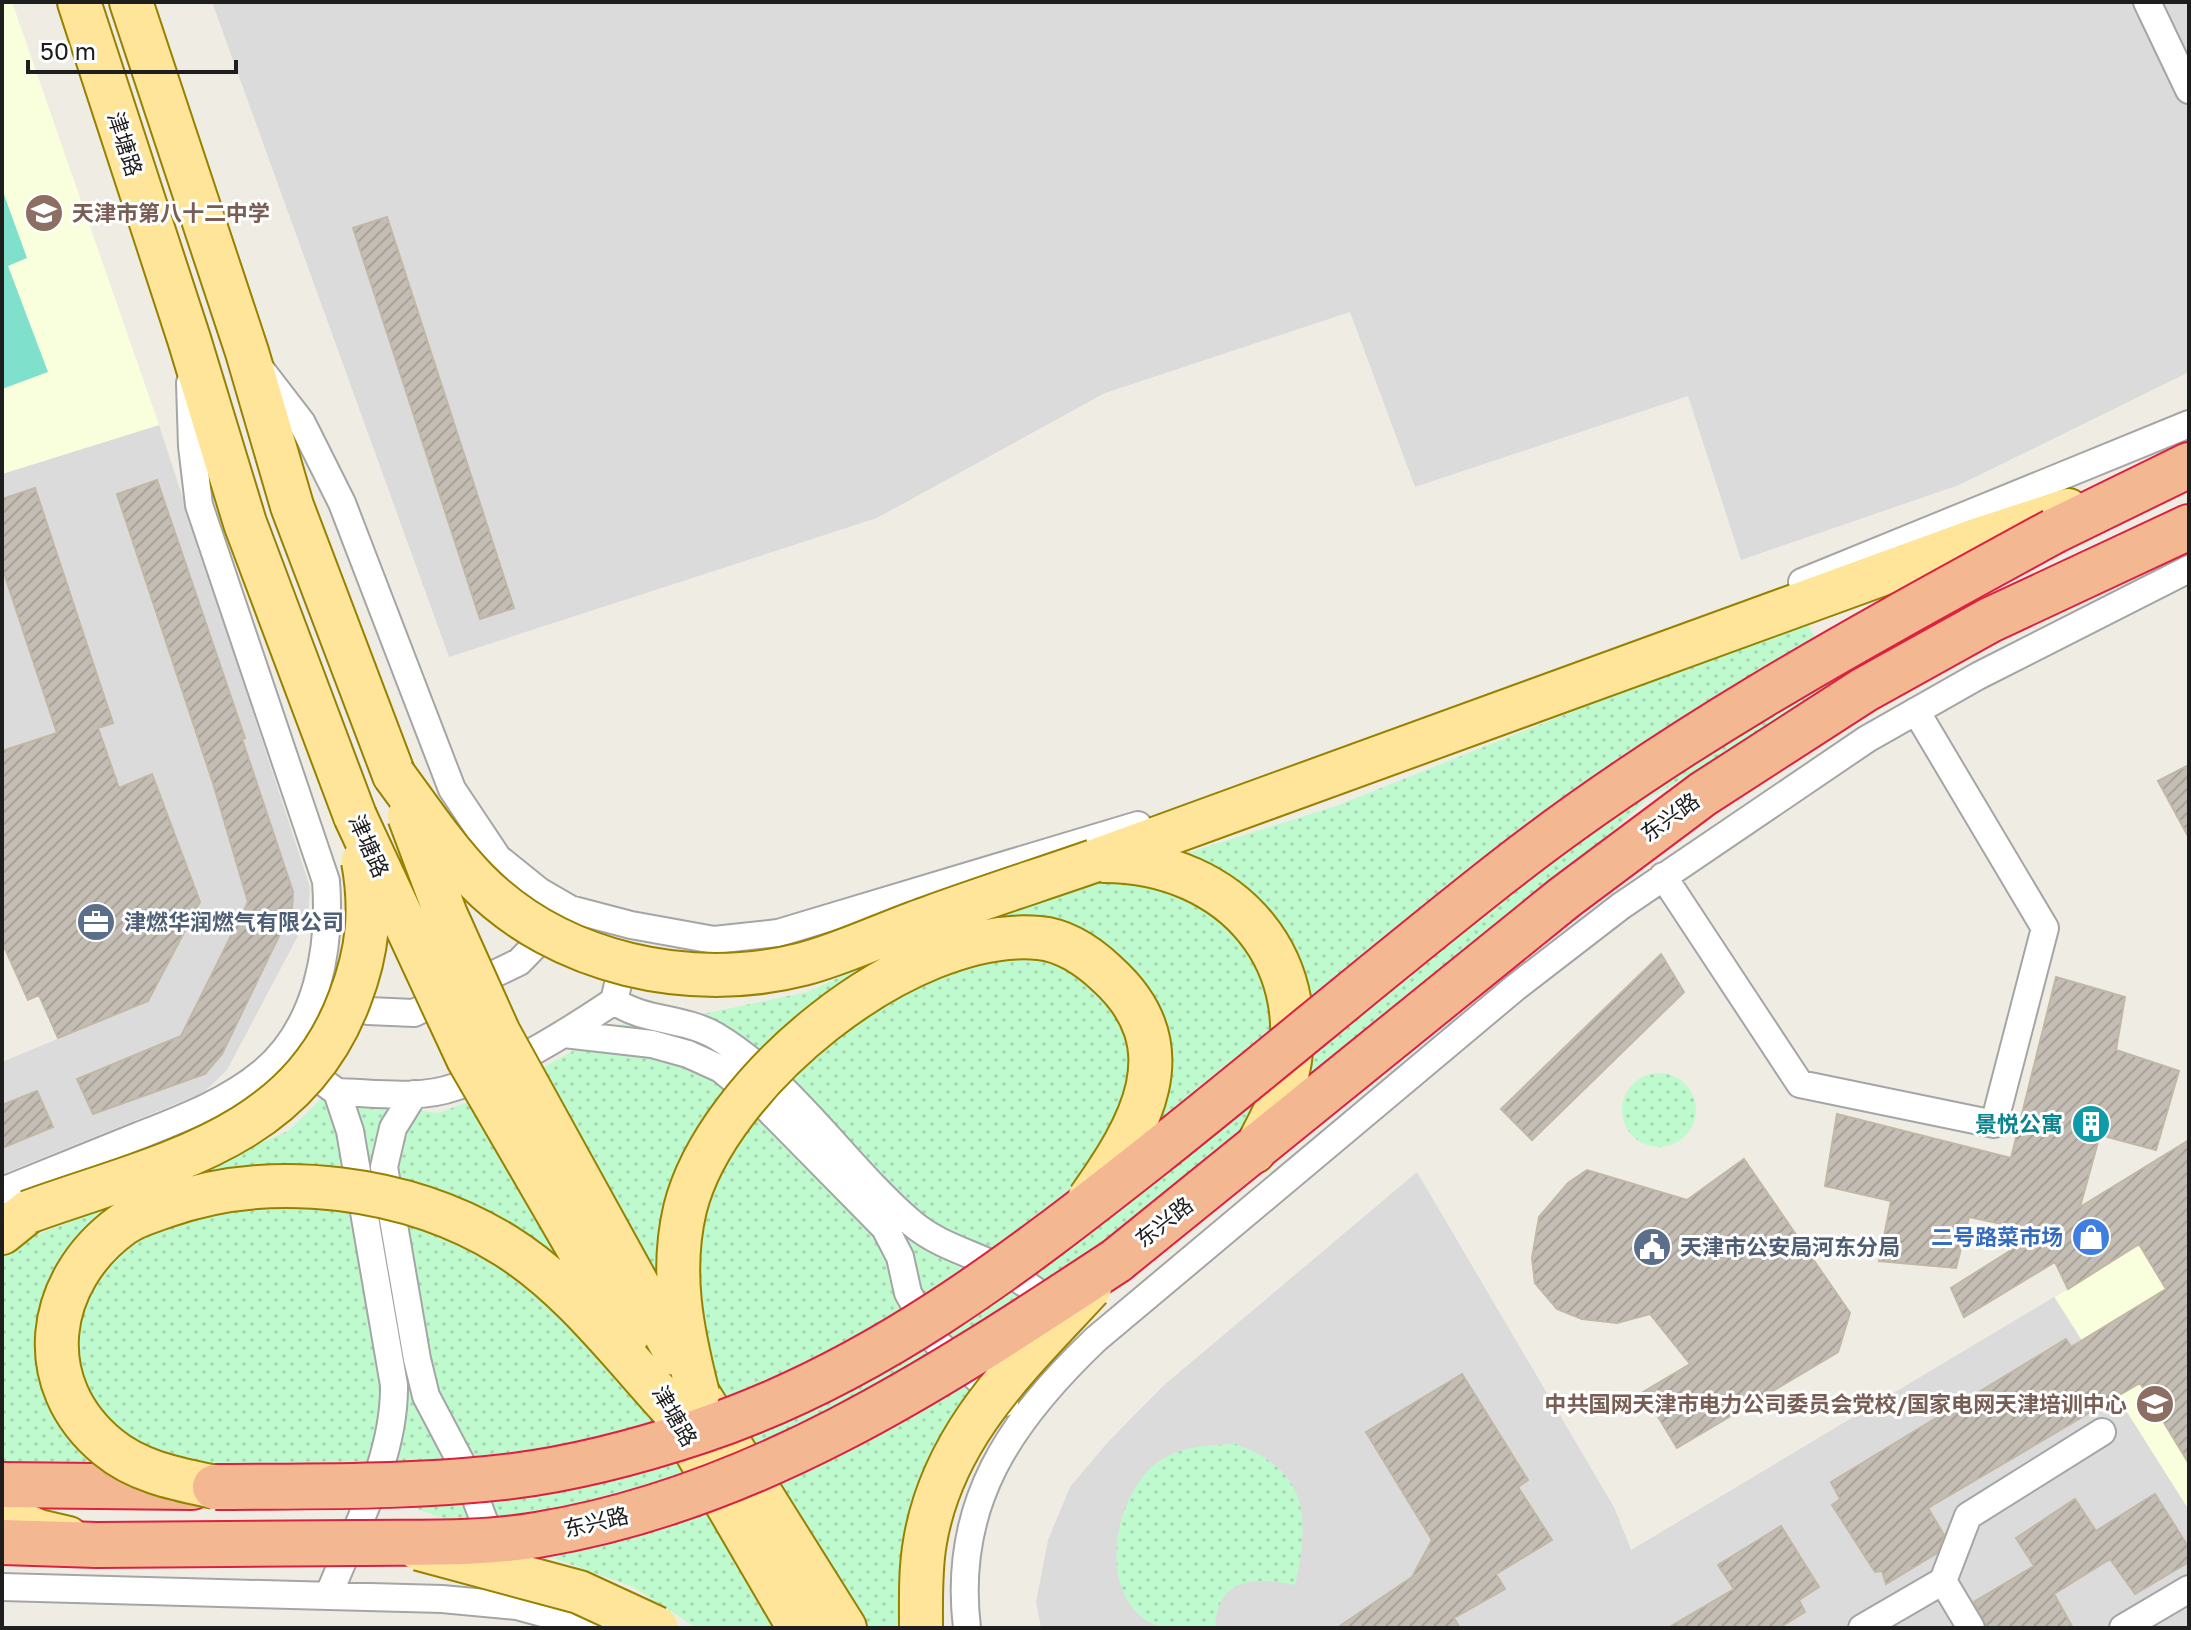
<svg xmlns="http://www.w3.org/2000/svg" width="2191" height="1630" font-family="'Golos Text','Noto Sans SC',sans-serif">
  <defs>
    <pattern id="park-dots" width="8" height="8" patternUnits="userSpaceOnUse" patternTransform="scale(2)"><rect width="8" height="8" fill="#bffacf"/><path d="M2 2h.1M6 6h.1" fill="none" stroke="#a4d6b1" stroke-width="1.8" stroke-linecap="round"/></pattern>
    <pattern id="building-hatch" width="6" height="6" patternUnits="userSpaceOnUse" patternTransform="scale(2)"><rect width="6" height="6" fill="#c4bdb3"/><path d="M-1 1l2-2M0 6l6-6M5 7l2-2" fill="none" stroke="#a8a29a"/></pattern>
  </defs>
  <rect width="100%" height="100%" fill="#efede3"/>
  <path fill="#dcdbdb" d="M212 2H2189V372L1959 485 1741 560 1688 396 1415 487 1350 312 1105 393 877 518 449 657Z
    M159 425 310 887 308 917 227 1070 203 1093 2 1174V1062L137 1006 200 902 152 774 2 836V474Z
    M1417 1172 1615 1509 1631 1550 2054 1297 2189 1510V1628H1041L1036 1602 1048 1540 1070 1487 1107 1443 1163 1386Z"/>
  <path fill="#f9ffdc" d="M2 2H12L159 425 2 474Z
    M2189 1216V1510L2055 1297Z"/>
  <path fill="url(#park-dots)" d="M1804 619 1845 687 1647 799 1503 934 1115 1253 999 1411 965 1474 946 1540 938 1611 941 1628H697L633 1587 293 1464H2V1248L174 1181 288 1131 325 1095 438 1113 504 1089 627 1021 698 1015 807 992 946 929 1336 806Z
    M1622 1110a37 37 0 1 1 74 0a37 37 0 1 1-74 0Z
    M1235 1444C1309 1470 1310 1518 1295 1585 1255 1577 1218 1576 1215 1628 1199 1628 1175 1630 1160 1627 1094 1604 1111 1496 1158 1462 1180 1446 1210 1445 1235 1444Z"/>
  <path fill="#7fe0cc" d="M2 189 27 258 8 266 48 372 2 389Z"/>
  <path fill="url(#building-hatch)" stroke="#c1b7a5" stroke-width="2" d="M387 217 514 608 480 619 353 228Z
    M157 480 245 738 242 739 293 892 292 909 222 1054 205 1074 93 1114 77 1079 181 1036 248 902 213 783 117 494Z
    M35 488 113 723 98 728 119 788 152 774 200 902 148 1001 58 1038 39 995 28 1000 2 942V751L57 733 2 567V499Z
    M2189 765V838L2158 781Z
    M1661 954 1684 992 1532 1140 1501 1109Z
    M2056 977 2125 997 2116 1050 2179 1071 2156 1150 2100 1135 2080 1207 2189 1140V1464L2140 1383 1928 1508 1944 1535 1937 1553 1886 1584 1882 1571 1875 1572 1832 1505 1840 1499 1831 1482 2066 1339 2071 1347 2166 1289 2139 1244 2068 1289 2055 1262 1964 1317 1951 1288 2040 1232 1969 1217 1956 1268 1879 1261 1891 1201 1825 1186 1837 1114 2011 1158Z
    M37 1091 53 1127 2 1148V1105Z
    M1744 1159 1850 1313 1838 1352 1677 1448 1643 1392 1690 1364 1650 1314 1617 1323 1582 1319 1557 1309 1535 1283 1532 1258 1539 1217 1568 1183 1587 1170 1687 1200Z
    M1462 1374 1528 1480 1518 1487 1552 1540 1496 1574 1505 1589 1454 1618 1460 1628H1337L1412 1577 1432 1540 1366 1432Z
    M2155 1494 2189 1548V1562L2135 1594 2110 1559 2054 1594 2073 1628H1987L1974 1602 2034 1566 2016 1538 2075 1499 2096 1531Z
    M1781 1526 1819 1587 1799 1600 1805 1612 1779 1628H1668L1734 1589 1718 1565Z"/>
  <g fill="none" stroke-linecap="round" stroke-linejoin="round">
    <g stroke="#a5a5a5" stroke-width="30">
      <path id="minor" d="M2147 2 2189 90
        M262 371 302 423 342 503 452 789 498 858 539 891 570 909 631 925 714 940 778 933 1138 825
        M1802 582 2189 424
        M1663 876 1800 1084 1994 1124 2045 928 1916 711
        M334 999 368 1011 414 1013 519 962 557 923
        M614 1001C645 1022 683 1017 716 1036 795 1084 844 1165 913 1224 937 1244 967 1252 994 1265 1018 1277 1038 1292 1059 1309
        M564 1034 652 1044 688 1054 721 1069 764 1105 885 1228 900 1257 908 1293 935 1341 1005 1403
        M297 1063 337 1092 350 1131 394 1385C395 1457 356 1527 329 1594
        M337 1092C375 1093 419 1100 455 1087 508 1070 568 1032 614 1001L618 984
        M414 1094 393 1128 384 1167 417 1359 426 1396 465 1470 495 1550
        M2 1191C47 1173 93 1154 138 1136 181 1119 227 1102 263 1072 318 1026 331 947 326 881L199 505 192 446 190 383
        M1943 1581 1971 1628
        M2 1587 442 1599 517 1606 597 1628
        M967 1628C952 1504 1010 1421 1096 1339L1516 987 1621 906 1867 739 1978 676 2189 569
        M1862 1628 1943 1581 1968 1516 2102 1432
        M2123 1628 2189 1589"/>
    </g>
    <g stroke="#978100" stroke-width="46">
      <path id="primary" d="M79 2 189 339 245 523 355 816
        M131 2 247 352 292 506 394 775
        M1094 861 1976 540 2068 510
        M1104 861C1232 861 1322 963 1283 1091 1276 1112 1264 1132 1254 1152
        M2 1233 28 1212
        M699 1395 845 1628
        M670 1407 799 1628
        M2 1514 38 1531 68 1538"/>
    </g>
    <g stroke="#dd203f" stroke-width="48">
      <path id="trunk" d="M2054 531 2189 465
        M1116 1261 1564 898 1703 794 1864 690 1990 620 2189 527
        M2 1485 192 1487
        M2 1542 97 1545"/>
    </g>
    <use href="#minor" stroke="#fff" stroke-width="26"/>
    <use href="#primary" stroke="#fee59a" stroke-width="42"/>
    <use href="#trunk" stroke="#f3b792" stroke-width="44"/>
    <g stroke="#978100" stroke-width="46" stroke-linecap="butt">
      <path id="primary-bridge" d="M394 775C420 810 445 848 476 880 558 964 691 993 803 964 845 953 887 932 928 918 983 898 1039 880 1094 861
        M355 816 468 1059 628 1335
        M409 816 446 915 499 1033 676 1354
        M28 1212C157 1165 297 1142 350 998 368 951 372 910 363 861
        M698 1394C682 1331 670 1273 685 1209 716 1083 907 926 1039 938 1064 940 1089 957 1107 974 1188 1047 1140 1127 1089 1199
        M215 1487C177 1479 138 1472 108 1447 31 1384 45 1281 122 1225 134 1216 152 1211 166 1206 273 1168 410 1186 506 1246 570 1286 619 1351 670 1407
        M419 1549 579 1592 657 1628
        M921 1628C921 1600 920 1570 925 1542 943 1434 1020 1364 1090 1288"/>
    </g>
    <g stroke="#dd203f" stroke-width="48" stroke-linecap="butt">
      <path id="trunk-bridge" d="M215 1487C314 1486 414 1488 513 1476 576 1468 640 1451 700 1431 873 1373 1011 1267 1153 1155 1270 1062 1384 965 1501 873 1674 737 1862 636 2054 531
        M97 1545C183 1544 270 1544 356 1543 416 1542 478 1545 537 1535 755 1499 935 1380 1116 1261"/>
    </g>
    <use href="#primary-bridge" stroke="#fee59a" stroke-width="42"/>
    <use href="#trunk-bridge" stroke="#f3b792" stroke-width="44"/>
  </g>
  <defs>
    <g id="school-disc" transform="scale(2)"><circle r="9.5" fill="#8d6e63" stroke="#fff"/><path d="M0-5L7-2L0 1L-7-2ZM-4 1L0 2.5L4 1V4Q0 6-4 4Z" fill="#fff"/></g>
    <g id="office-disc" transform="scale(2)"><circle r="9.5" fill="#5c6f8a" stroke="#fff"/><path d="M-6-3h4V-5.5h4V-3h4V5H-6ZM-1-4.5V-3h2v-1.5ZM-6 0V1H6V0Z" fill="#fff"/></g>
    <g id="building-disc" transform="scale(2)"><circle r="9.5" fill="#0f9aa8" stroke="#fff"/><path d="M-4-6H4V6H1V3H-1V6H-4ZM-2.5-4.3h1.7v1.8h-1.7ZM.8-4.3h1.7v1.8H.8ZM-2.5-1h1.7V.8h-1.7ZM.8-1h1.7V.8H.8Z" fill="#fff"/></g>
    <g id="shop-disc" transform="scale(2)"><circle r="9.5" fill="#3f7fe0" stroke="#fff"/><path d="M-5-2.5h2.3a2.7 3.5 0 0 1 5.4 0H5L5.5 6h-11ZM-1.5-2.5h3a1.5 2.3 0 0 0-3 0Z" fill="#fff"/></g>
    <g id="civic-disc" transform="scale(2)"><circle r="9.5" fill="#5c6f8a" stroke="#fff"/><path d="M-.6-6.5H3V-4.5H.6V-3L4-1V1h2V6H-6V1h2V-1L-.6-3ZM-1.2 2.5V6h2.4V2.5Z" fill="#fff"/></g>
  </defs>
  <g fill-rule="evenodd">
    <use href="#school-disc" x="44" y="213"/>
    <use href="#office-disc" x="96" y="922"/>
    <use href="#building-disc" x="2091" y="1124"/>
    <use href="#shop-disc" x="2091" y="1237"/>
    <use href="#civic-disc" x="1652" y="1247"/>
    <use href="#school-disc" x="2155" y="1404"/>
  </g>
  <g text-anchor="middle" stroke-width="6" stroke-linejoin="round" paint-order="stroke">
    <g font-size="22" fill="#1e1e1e" stroke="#fff">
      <text transform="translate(125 144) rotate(72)" y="8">津塘路</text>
      <text transform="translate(1670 817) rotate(-36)" y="8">东兴路</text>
      <text transform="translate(369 846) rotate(66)" y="8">津塘路</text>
      <text transform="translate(1164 1222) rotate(-38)" y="8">东兴路</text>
      <text transform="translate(675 1416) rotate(60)" y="8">津塘路</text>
      <text transform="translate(596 1522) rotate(-13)" y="8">东兴路</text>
    </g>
    <g font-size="22" font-weight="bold" fill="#785e54" stroke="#fff" text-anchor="start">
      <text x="72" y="221">天津市第八十二中学</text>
      <text x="2127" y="1412" text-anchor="end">中共国网天津市电力公司委员会党校/国家电网天津培训中心</text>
    </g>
    <g font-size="22" font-weight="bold" fill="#4e5e75" stroke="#fff" text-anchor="start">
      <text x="124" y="930">津燃华润燃气有限公司</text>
      <text x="1680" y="1255">天津市公安局河东分局</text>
    </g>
    <g font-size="22" font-weight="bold" fill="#0d838f" stroke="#fff" text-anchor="end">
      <text x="2063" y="1132">景悦公寓</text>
    </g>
    <g font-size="22" font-weight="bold" fill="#366cbe" stroke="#fff" text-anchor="end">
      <text x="2063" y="1245">二号路菜市场</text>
    </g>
  </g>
  <rect width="2191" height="1630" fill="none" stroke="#1e1e1e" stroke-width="8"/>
  <path d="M28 60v12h208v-12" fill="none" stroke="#1e1e1e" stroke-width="4"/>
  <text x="40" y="60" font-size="24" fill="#1e1e1e" stroke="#ffffff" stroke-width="6" paint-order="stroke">50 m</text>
</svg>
